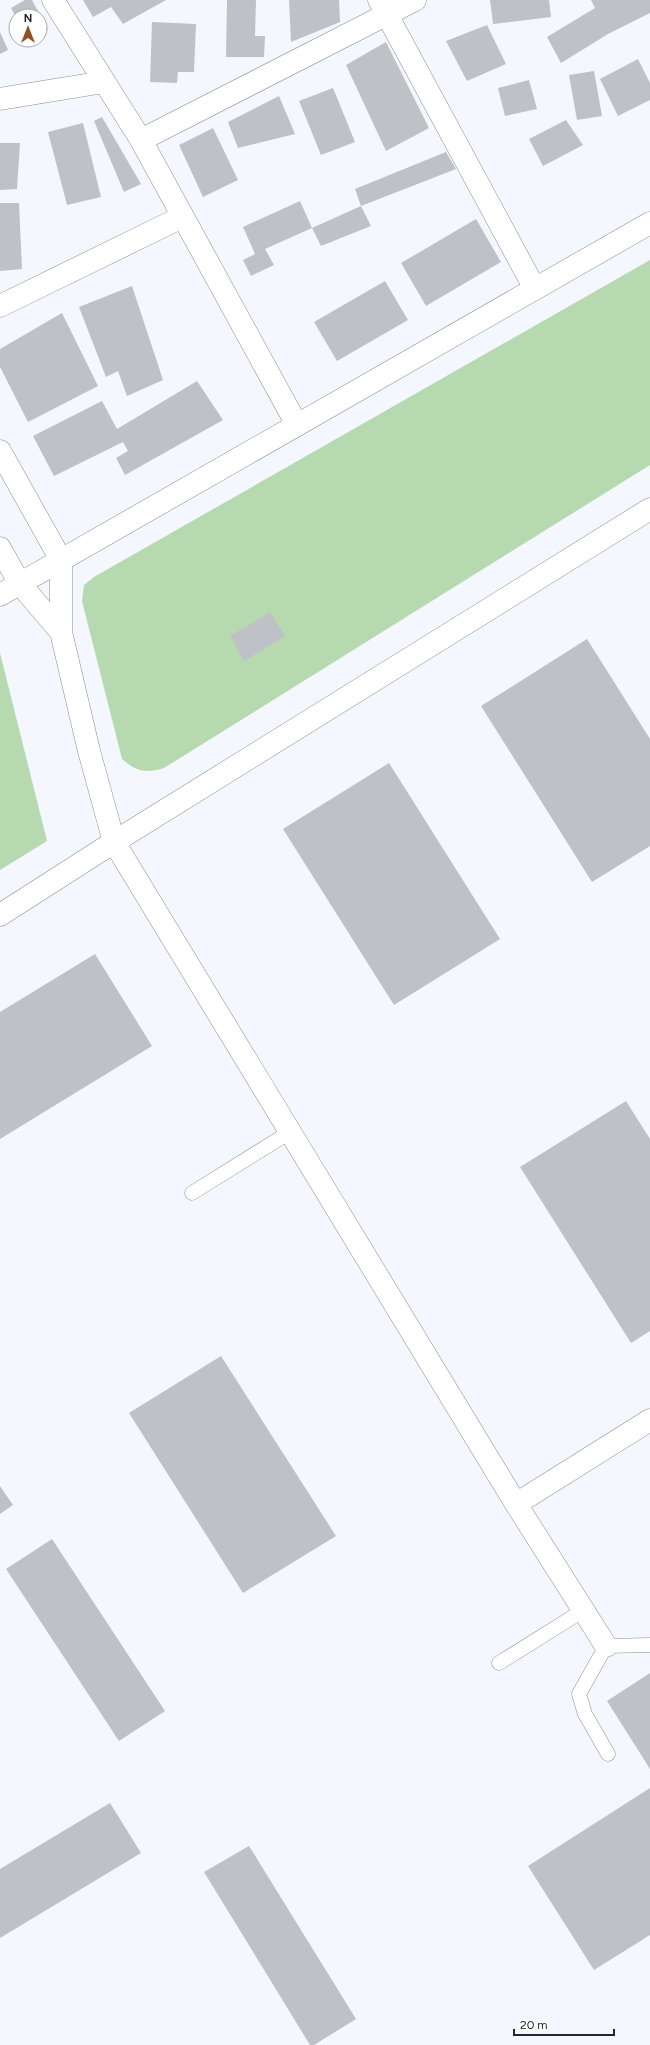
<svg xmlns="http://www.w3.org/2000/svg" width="650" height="2045" font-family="Figtree,sans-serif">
  <rect width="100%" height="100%" fill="#f4f7fd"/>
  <path fill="#b7d9af" d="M650 260V465L164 768C145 774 136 771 122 759L82 601 84 585 94 577Z
    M0 653 47 841 0 870Z"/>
  <path fill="#bec2c6" d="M25 0H32L48 30 40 34V16H16V18L11 8Z
    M83 0H166L123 24 111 7 93 17Z
    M227 0H256L255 36H265L264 57H226Z
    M289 0H339L340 22 291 42Z
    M490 0H549L551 17 493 24Z
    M591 0H650V13L608 34 561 63 547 37 595 8Z
    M152 22 196 24 194 72H178L177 83 150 82Z
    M487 25 506 64 467 81 446 41Z
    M0 32 8 50 0 54Z
    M386 42 429 128 386 151 346 65Z
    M638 59 650 83V100L618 116 600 79Z
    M594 71 602 116 577 120 569 75Z
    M529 80 537 109 505 116 498 88Z
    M333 88 355 142 321 155 299 101Z
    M279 96 295 134 238 148 228 122Z
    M102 117 141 184 124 192 94 121Z
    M566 120 583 145 543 166 529 139Z
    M83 123 101 197 67 205 48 132Z
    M213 128 238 180 203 197 179 145Z
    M0 143H20L17 189 0 190Z
    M446 152 456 169 361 206 355 189Z
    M300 201 312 228 265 249 274 265 251 276 243 260 255 254 243 227Z
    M0 203H19L22 269 0 271Z
    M361 206 371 226 321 246 312 228Z
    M476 219 501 262 426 306 401 263Z
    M385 281 408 320 337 361 314 322Z
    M132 286 163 380 127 396 118 371 106 377 79 307Z
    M62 313 98 386 28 422 0 367V349Z
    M197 381 223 420 125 475 116 458 128 451 123 442 54 476 33 436 102 401 117 429Z
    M270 612 285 636 244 661 230 636Z
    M587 639 650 739V846L592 882 481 706Z
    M389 763 500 939 394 1005 283 829Z
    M95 954 152 1046 0 1139V1012Z
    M626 1101 650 1139V1331L631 1343 520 1167Z
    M221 1356 336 1536 243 1593 129 1413Z
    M0 1486 13 1505 0 1514Z
    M52 1539 165 1711 119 1741 6 1569Z
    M650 1673V1769L607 1701Z
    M650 1788V1935L594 1970 528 1866Z
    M110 1803 141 1853 0 1938V1869Z
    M249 1846 356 2019 314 2045H310L204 1872Z"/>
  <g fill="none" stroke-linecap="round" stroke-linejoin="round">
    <g stroke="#8b8e93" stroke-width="15">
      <path id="lane" d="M192 1193 290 1132
        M499 1663 584 1610
        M608 1754 585 1714 579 1694 606 1646 650 1645"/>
    </g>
    <g stroke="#8b8e93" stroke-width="23">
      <path id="street" d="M53 0 141 140 297 425
        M379 0 535 289
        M0 99 104 82
        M141 140 415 0
        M0 306 182 217
        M0 451 61 560V632L89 751 114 842 516 1504 606 1646
        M0 548 20 584 61 632
        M0 915 114 842 650 509
        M516 1504 650 1420"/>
    </g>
    <g stroke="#8b8e93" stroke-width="23">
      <path id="secondary" d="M0 595 650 223"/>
    </g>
    <use href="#lane" stroke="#fff" stroke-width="14"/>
    <use href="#street" stroke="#fff" stroke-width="22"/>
    <use href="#secondary" stroke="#fff" stroke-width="22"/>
  </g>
  <g transform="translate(28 28)"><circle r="19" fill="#ffffff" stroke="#a7a8a9"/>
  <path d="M0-3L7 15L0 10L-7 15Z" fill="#945023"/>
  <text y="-6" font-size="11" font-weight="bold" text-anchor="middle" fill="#242527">N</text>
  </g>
  <path d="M514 2029v6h100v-6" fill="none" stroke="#242527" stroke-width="2"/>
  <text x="520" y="2029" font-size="12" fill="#242527" stroke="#ffffff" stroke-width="3" paint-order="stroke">20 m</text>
</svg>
